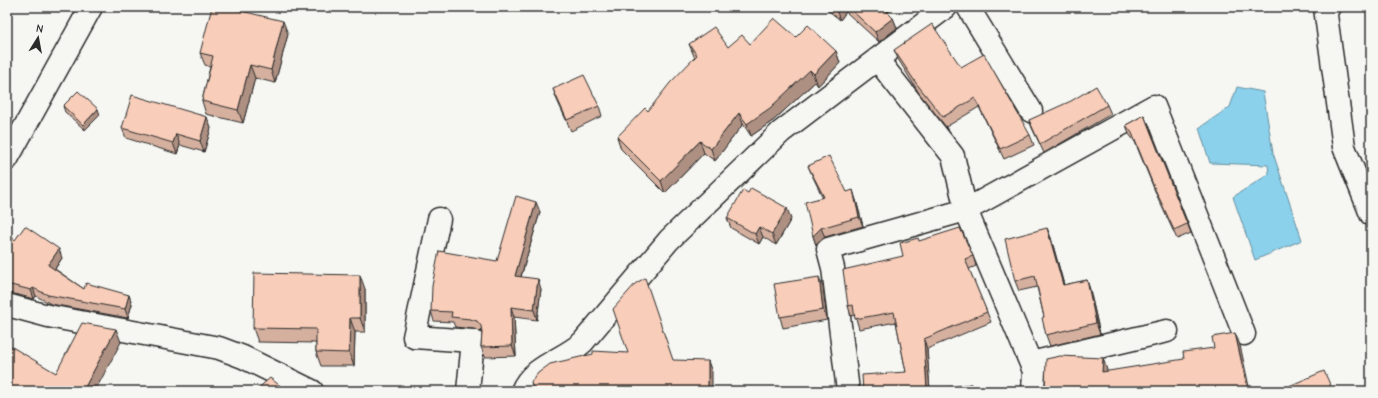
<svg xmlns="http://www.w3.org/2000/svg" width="1378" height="398" font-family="'Comic Neue',sans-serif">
  <rect width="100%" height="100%" fill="#f6f6f2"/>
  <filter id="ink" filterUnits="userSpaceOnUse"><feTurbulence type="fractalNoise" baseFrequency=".025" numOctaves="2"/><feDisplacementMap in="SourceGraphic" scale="8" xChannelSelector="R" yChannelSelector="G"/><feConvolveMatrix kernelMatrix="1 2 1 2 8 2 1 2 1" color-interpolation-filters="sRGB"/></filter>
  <g filter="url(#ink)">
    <path fill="#8bd1ec" stroke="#658f9f" d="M1237 87 1263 92 1273 153 1302 240 1255 260 1233 197 1269 174 1268 165 1210 163 1199 128 1230 107Z"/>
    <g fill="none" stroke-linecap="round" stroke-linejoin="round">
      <g stroke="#2b2b2b" stroke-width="25">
        <path id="minor" d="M968 7 1031 111
          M1329 7 1325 8 1344 147 1371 214
          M877 59 953 156 966 210 1034 371 1033 391
          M7 159 91 7
          M439 219 414 337 473 341 468 391
          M7 305 48 316 219 348 243 357 312 391
          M1031 363 1167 331
          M522 391C532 366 565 359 583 342L669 240 781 132 946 7
          M848 391 833 268 828 249 966 210 1154 106 1244 334"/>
      </g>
      <use href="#minor" stroke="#f6f6f2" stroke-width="22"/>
    </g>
    <path fill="#d5b09f" stroke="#2b2b2b" d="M824 7H892L888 13 893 18 897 28 879 42 846 12 840 20Z
      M288 34 275 83 255 78 243 123 206 114 202 101 210 67 205 65 200 53Z
      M796 37 836 51 840 63 818 86 815 82 774 120 751 136 743 124 715 161 704 153 665 193 621 149 617 137 648 111 695 58 694 56 689 44 728 47Z
      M894 50 961 67 1030 135 1034 145 1004 159 979 107 946 127 919 93 898 59Z
      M553 89 599 106 602 116 571 131 557 100Z
      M1107 105 1111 114 1044 153 1032 128 1029 120Z
      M63 106 100 115 85 130 65 112Z
      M1144 115 1191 233 1177 239 1157 196 1135 142 1129 134 1126 125Z
      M122 128H211L204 152 180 145 177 154 126 138Z
      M808 166 847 192 856 200 863 226 825 237 816 245 813 236 823 198 812 175Z
      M540 212 521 277 541 289 537 320 514 317 516 356 485 357 481 347 482 333 480 331 474 329 455 327 453 322 434 321 431 311 497 261Z
      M727 218 791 219 776 245 763 237 759 244 731 228Z
      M1047 228 1051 238 1064 285 1087 280 1090 290 1100 334 1050 346 1046 335 1044 317 1037 287 1019 291 1015 281Z
      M15 240 62 258 55 269 84 289 129 295 132 304 128 318 51 304 36 296 34 299 11 293 7 290V243Z
      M919 241 973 256 976 266 969 269 991 322 927 349 930 390 971 384 974 391H863L906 372 896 322 859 329 855 315 851 316 848 306Z
      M823 287 827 320 783 328 780 317Z
      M365 289V332H355L354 366H321L316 352V343L258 342 253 328Z"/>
    <path fill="#ae9082" stroke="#2b2b2b" d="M838 7H844L846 12 840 20 836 10Z
      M881 7H891L885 17Z
      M893 18 897 28 879 42 875 32Z
      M283 21 288 34 275 83 271 70Z
      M836 51 840 63 818 86 814 74Z
      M250 65 255 78 243 123 238 110Z
      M810 70 815 82 774 120 751 136 747 124Z
      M98 109 100 115 85 130 83 125Z
      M739 113 743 124 715 161 711 149Z
      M207 117 211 128 204 152 200 141Z
      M176 134 180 145 177 154 173 143Z
      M700 141 704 153 665 193 661 181Z
      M853 190 856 200 863 226 859 217Z
      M536 202 540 212 518 286 515 276Z
      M787 208 791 219 776 245 772 234Z
      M759 227 763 237 759 244 755 234Z
      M821 228 825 237 816 245 813 236Z
      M1047 228 1051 238 1067 296 1063 285Z
      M59 249 62 258 52 273 48 265Z
      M360 275 365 289V332L360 318Z
      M819 277 823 287 827 320 823 310Z
      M538 279 541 289 537 320 534 310Z
      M1087 280 1090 290 1100 334 1096 323Z
      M33 288 36 296 34 299 31 290Z
      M129 295 132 304 128 318 125 309Z
      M511 307 514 317 516 356 512 346Z
      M350 318 355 332 354 366 349 353Z
      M116 329 121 342 95 391H85L84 389Z
      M1235 333 1240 345 1250 391H1248Z
      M924 339 927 349 930 391H927Z
      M1103 358 1107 370V383L1102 372Z
      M708 361 712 372V391H708Z"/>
    <path fill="#f8cdb9" stroke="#2b2b2b" d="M212 7H225L283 21 271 70 250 65 238 110 202 101 213 56 200 53Z
      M833 7H838L836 10Z
      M848 7H882L893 18 875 32Z
      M774 18 796 37 808 25 836 51 814 74 810 70 770 108 747 124 739 113 711 149 700 141 661 181 617 137 645 108 648 111 670 83 697 55 689 44 714 27 728 47 742 35 750 44Z
      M932 24 961 67 984 54 1030 135 1000 149 975 98 943 117 916 83 894 50Z
      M584 75 599 106 567 120 553 89Z
      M1096 86 1107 105 1040 144 1029 120 1071 101Z
      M78 91 98 109 83 125 63 106Z
      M132 95 207 117 200 141 176 134 173 143 122 128Z
      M1144 115 1187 224 1174 230 1154 187 1132 133 1126 125Z
      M829 156 847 192 853 190 859 217 821 228 813 236 805 202 824 197 808 166Z
      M751 188 787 208 772 234 759 227 755 234 727 218 743 190 748 193Z
      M516 196 536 202 515 276 538 279 534 310 511 307 512 346 481 347 482 332 481 326 477 321 470 319 451 317 452 312 431 311 432 286 439 251 497 261Z
      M25 226 59 249 48 265 84 289 86 283 129 295 125 309 48 295 33 288 31 290 7 284V243L11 237 15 240Z
      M960 228 973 256 965 259 987 312 924 339 927 391 971 384 972 391H863L862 375 906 372 894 312 855 319 853 305 848 306 843 270 903 256 900 243 918 238 919 241Z
      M1047 228 1063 285 1087 280 1096 323 1046 335 1042 318 1044 317 1035 276 1015 281 1005 239Z
      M254 273 360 275V318H350L349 353 316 352V329L253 328Z
      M819 277 823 310 780 317 774 284Z
      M645 278 673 360 708 361V391H533L531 382 538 373 550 364 593 354V351L628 353 613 309 636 283Z
      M82 323 116 329 84 389 88 391H7V344L56 373Z
      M1235 333 1248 391H1045L1046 359 1060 356 1103 358 1102 372 1184 359 1183 352 1214 348 1212 337Z
      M1324 371 1333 391H1291L1289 386Z
      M270 378 287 391H255Z"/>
  </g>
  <rect width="1378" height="398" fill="none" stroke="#f6f6f2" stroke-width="24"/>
  <rect x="12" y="12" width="1354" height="374" fill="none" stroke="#2b2b2b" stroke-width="1.5" filter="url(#ink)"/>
  <g transform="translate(38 38) rotate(11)" stroke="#f6f6f2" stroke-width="3" paint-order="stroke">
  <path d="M0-3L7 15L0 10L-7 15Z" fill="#2b2b2b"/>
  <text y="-6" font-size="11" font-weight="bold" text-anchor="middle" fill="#2b2b2b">N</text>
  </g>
</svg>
